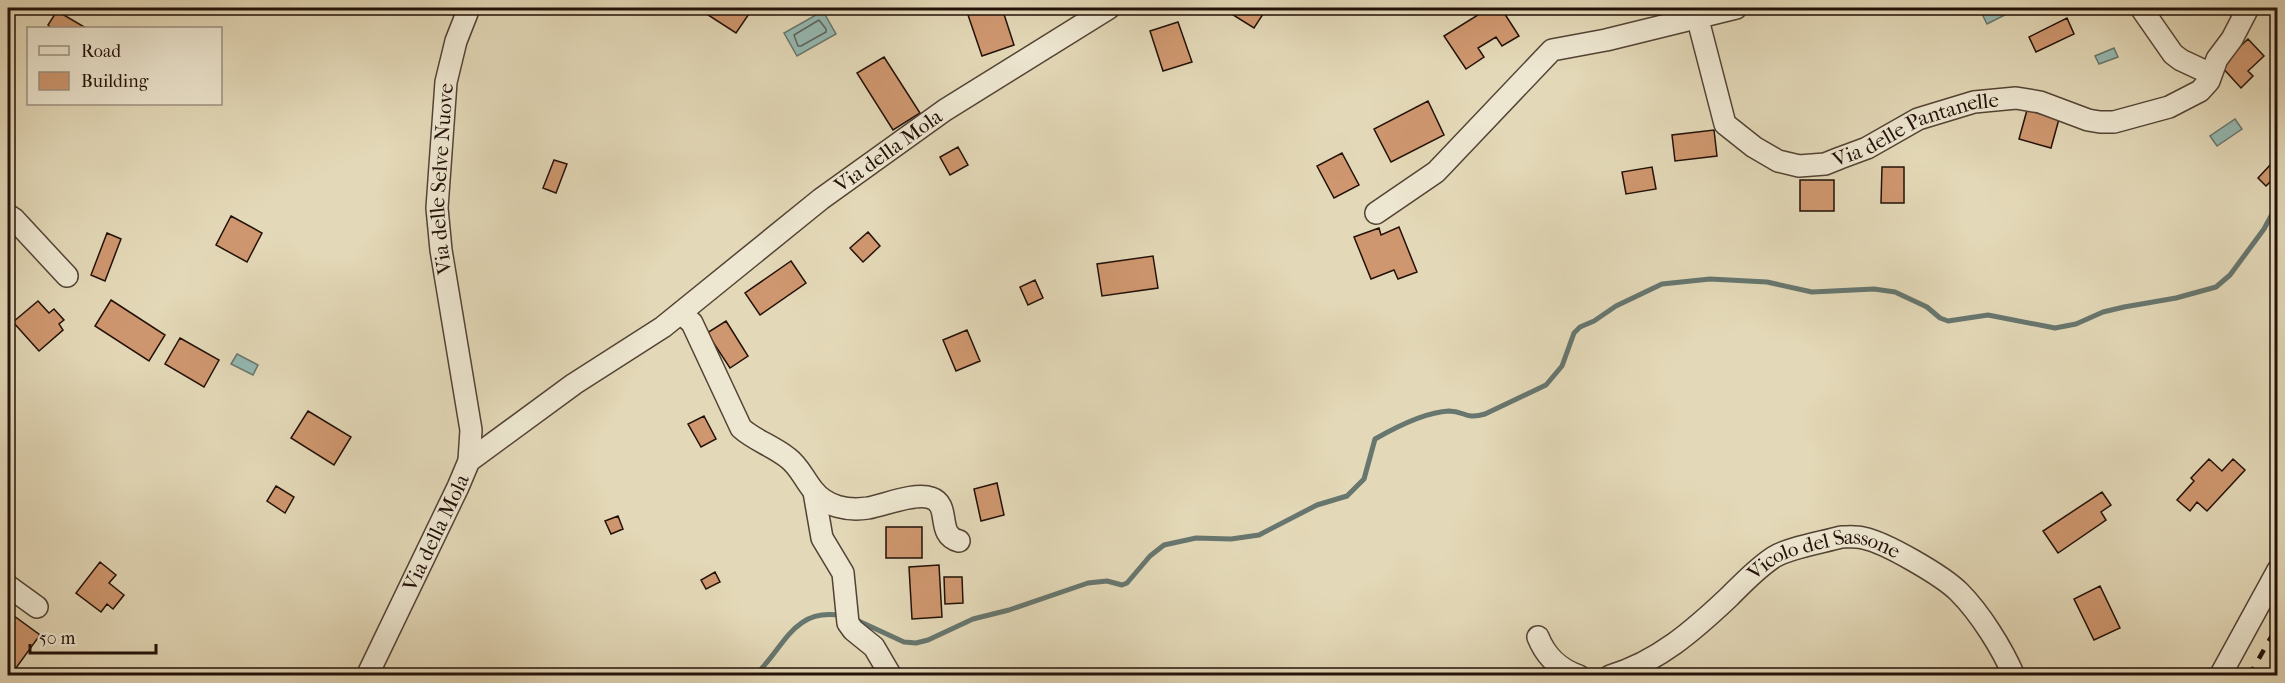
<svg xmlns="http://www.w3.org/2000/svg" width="2285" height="683" font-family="'IM FELL French Canon',serif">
  <rect width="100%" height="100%" fill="#e3d8b7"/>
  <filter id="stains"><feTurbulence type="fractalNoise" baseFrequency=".00333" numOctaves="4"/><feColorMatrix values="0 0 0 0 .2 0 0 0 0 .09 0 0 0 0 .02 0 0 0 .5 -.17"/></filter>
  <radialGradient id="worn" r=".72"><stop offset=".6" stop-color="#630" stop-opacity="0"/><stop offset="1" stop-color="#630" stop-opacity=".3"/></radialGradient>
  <path fill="#95b9b2" stroke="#67766e" stroke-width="1.5" d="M1996 8H2001L2005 15 1987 24 1982 14Z
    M823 11 836 34 797 56 784 33Z
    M2114 48 2118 57 2099 64 2095 56Z
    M2235 119 2242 129 2217 146 2210 136Z
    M237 354 258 365 253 375 231 364Z"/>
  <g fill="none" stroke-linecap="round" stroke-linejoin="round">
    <path stroke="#5c655e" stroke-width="1.5" d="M819 20 826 29V32L801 46H798L794 35Z"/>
    <path stroke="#67766e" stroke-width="5" d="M852 618 904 642 916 643 928 640 973 619 1009 610 1088 583 1107 581 1122 585 1127 583 1150 556 1164 545 1196 538 1231 539 1259 535 1317 505 1347 496 1364 479 1375 439C1396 427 1425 412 1449 411 1465 411 1465 420 1485 414L1546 385 1562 366 1574 333 1580 327 1594 321 1616 306 1662 284 1710 279 1767 282 1812 292 1874 289 1895 292 1927 307 1940 318 1948 321 1988 315 2055 328 2076 324 2103 312 2124 307 2176 298 2216 287 2230 275 2264 229 2278 203
      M754 676C784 650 792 606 843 616"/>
  </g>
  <path fill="#cf976f" stroke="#231109" stroke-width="1.5" d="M705 8H753L736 33 702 11Z
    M980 8H1002L1014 45 982 56 967 12Z
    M1234 8H1267L1254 28 1230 13Z
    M1489 8H1501L1519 36 1502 46 1496 37 1478 48 1484 57 1466 69 1444 36Z
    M57 11 86 28H51L48 25Z
    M2067 18 2074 34 2036 52 2029 37Z
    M1178 22 1192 62 1163 71 1150 31Z
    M2278 38V56L2272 54Z
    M2248 39 2264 56 2248 71 2253 76 2241 88 2220 65Z
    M884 57 920 113 893 130 857 73Z
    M1428 101 1444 135 1391 162 1374 129Z
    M2027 110 2059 119 2051 148 2019 139Z
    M1714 130 1717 156 1675 161 1672 135Z
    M958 147 968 165 950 175 940 157Z
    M1342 153 1359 185 1334 198 1317 166Z
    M554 160 567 164 556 193 543 188Z
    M2271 164 2278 170V174L2266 186 2258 178Z
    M1652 167 1656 189 1626 194 1622 172Z
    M1882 167H1904V203H1881Z
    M1800 180H1834V211H1800Z
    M231 216 262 233 247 262 216 245Z
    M1399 227 1417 272 1398 279 1394 270 1371 279 1354 237 1379 228 1381 235Z
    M868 232 880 246 863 262 850 248Z
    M107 233 121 239 105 281 91 275Z
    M1153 256 1158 288 1102 296 1097 264Z
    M791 261 806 283 760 315 745 293Z
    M1035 280 1043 298 1028 305 1020 287Z
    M111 300 165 335 149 361 95 326Z
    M38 301 49 313 54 309 64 320 59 324 63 330 39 351 13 322Z
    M726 321 748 356 730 368 707 333Z
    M967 330 980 361 956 371 943 340Z
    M180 338 219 360 204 387 165 364Z
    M308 411 351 437 334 465 291 438Z
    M704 416 716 439 701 447 688 424Z
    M2209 459 2222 471 2233 459 2245 470 2207 511 2197 502 2190 511 2177 500 2194 481 2191 478Z
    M997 483 1004 515 981 521 974 489Z
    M276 486 294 497 285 513 267 501Z
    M2102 492 2111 505 2101 512 2106 520 2058 553 2043 531Z
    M618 516 623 529 611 534 605 521Z
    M886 527H922V558H886Z
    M100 562 116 575 109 583 124 595 113 609 107 604 101 612 76 593Z
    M939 565 942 617 912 619 909 567Z
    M715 572 720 582 706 589 701 580Z
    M944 577H962L963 603 945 604Z
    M2100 586 2120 628 2094 640 2074 599Z
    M10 613 40 635 16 668 8 662V617Z"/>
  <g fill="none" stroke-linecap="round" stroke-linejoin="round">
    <g stroke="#534334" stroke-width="24">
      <g id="minor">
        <path d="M2141 8 2173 54 2181 60 2211 74"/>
        <path id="s1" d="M1697 16 1725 124 1754 147 1778 161 1799 166 1825 164 1840 158 1867 148 1918 119 1974 102 2016 98 2040 102 2088 120 2100 122H2114L2169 107 2200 91 2209 81 2217 59 2232 39 2248 8"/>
        <path d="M1376 213 1436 172 1552 50 1606 40 1736 8"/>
        <path d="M8 215 14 219 67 276"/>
        <path d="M681 313 692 323 741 428C754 440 773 446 788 458 799 466 804 479 813 490 826 507 848 511 868 508 885 505 915 492 931 498 952 505 935 535 959 541"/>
        <path id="s2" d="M469 461 471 430 441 250 437 208 446 82 456 41 469 8"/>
        <path d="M814 492 822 538 843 573 848 623 853 630 874 647 891 676"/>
        <path d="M8 586 37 607"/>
        <path d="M1538 637C1546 657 1559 669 1579 676"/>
        <path id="s3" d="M367 676 458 487 469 461 574 384 663 327 821 199 945 110 1109 8"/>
        <path id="s4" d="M1610 676C1658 662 1694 630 1729 597 1743 583 1757 568 1774 557 1788 548 1824 542 1841 537 1848 537 1856 536 1863 538 1885 542 1943 576 1959 592 1980 613 2002 648 2014 676"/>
        <path d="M2220 676 2278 570"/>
      </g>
    </g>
    <use href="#minor" stroke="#ede6d0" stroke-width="21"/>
    <path stroke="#231109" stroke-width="4.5" stroke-dasharray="10 10" stroke-linecap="butt" d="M2249 676 2278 625"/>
  </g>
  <g text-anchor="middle" stroke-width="6" stroke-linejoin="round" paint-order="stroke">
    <g font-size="21" fill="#231109" stroke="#ede6d0">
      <text dy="7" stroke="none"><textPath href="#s1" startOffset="322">Via delle Pantanelle</textPath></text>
      <text dy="7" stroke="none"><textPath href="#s3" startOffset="760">Via della Mola</textPath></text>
      <text dy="7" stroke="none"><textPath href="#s2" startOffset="285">Via delle Selve Nuove</textPath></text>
      <text dy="7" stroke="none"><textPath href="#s3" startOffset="159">Via della Mola</textPath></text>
      <text dy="7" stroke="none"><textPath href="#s4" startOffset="255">Vicolo del Sassone</textPath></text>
    </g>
  </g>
  <rect width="2285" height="683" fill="none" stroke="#e3d8b7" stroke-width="30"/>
  <rect x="9" y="9" width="2267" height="665" fill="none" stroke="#231109" stroke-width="3"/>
  <rect x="15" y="15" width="2255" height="653" fill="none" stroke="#231109" stroke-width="1.5"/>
  <rect x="27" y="27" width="195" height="78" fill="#ede6d0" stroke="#9c9180" stroke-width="1.5"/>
  <rect x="39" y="46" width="30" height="9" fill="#ede6d0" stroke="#9c9180" stroke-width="1.5"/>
  <text x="81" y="57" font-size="18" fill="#231109">Road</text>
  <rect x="39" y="72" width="30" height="18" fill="#cf976f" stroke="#9c9180" stroke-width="1.5"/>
  <text x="81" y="87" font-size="18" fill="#231109">Building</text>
  <path d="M30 644v9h126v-9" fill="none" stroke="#231109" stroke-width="3"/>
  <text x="39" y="644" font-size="18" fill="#231109" stroke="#ede6d0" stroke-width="4.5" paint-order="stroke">50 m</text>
  <rect width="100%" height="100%" filter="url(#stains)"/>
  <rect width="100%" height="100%" fill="url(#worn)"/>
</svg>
